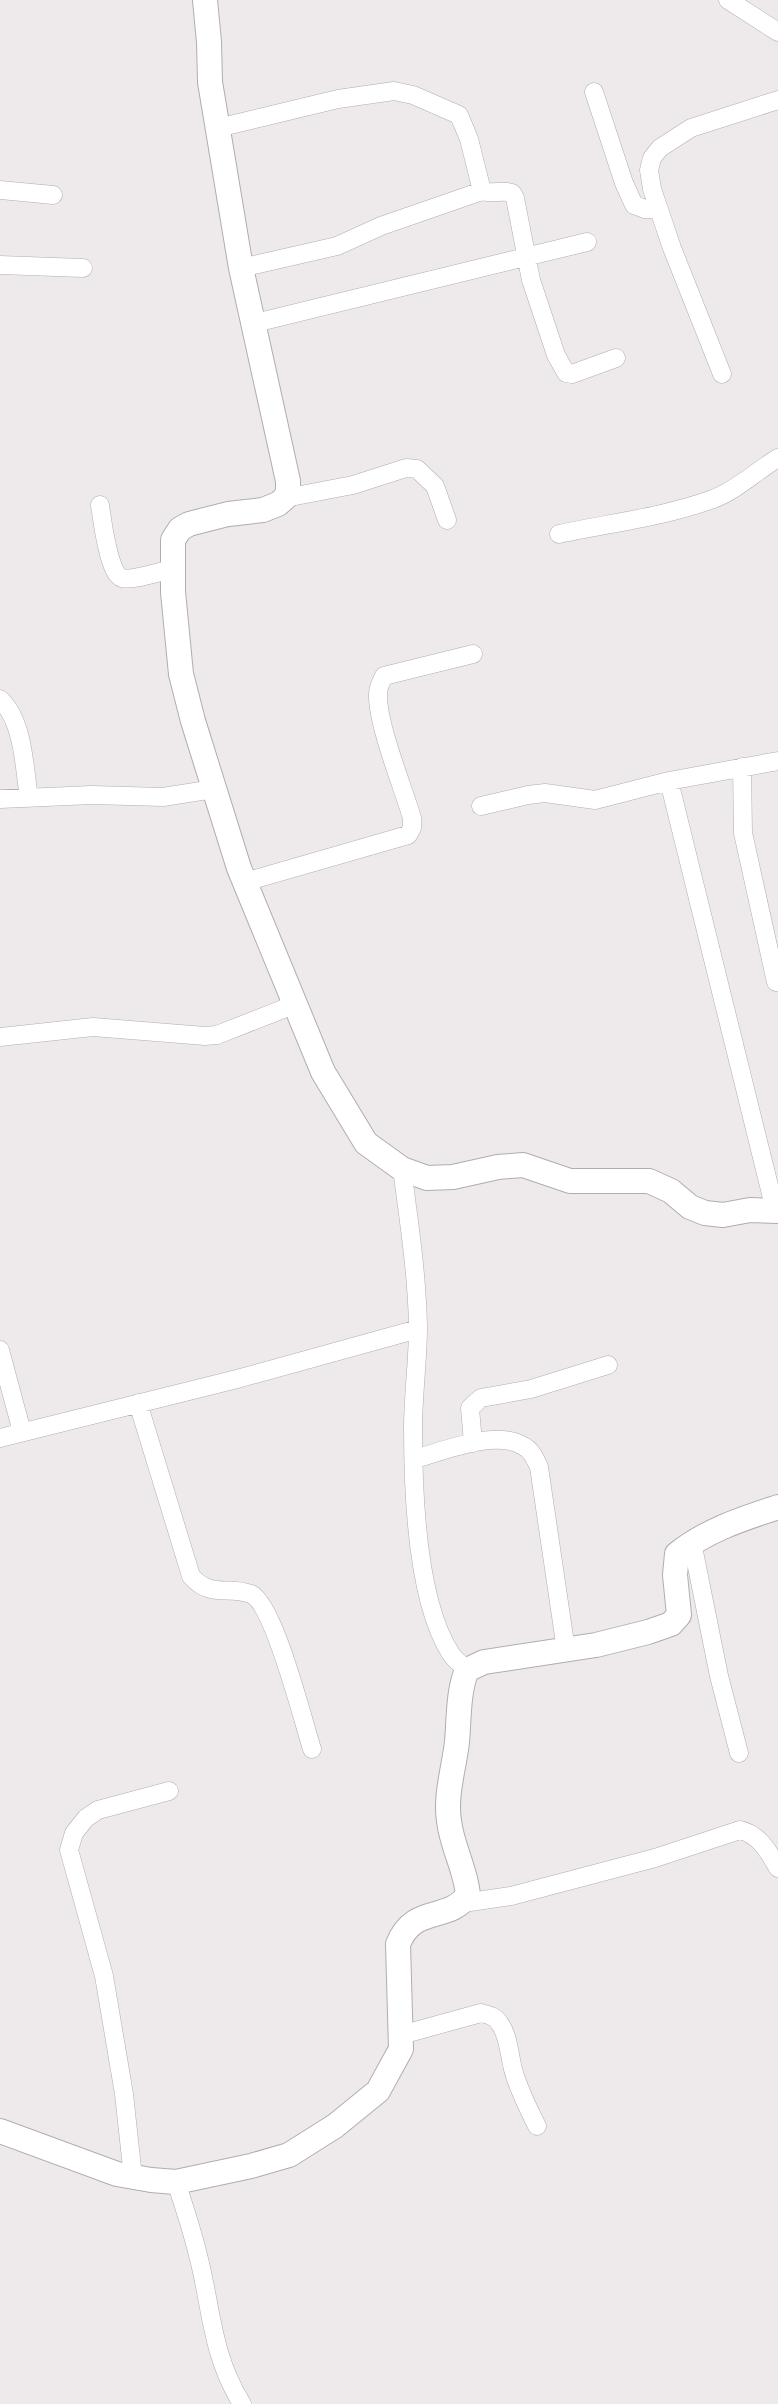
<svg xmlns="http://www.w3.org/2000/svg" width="778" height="2404" font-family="'Golos Text',sans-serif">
  <rect width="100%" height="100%" fill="#eeeaec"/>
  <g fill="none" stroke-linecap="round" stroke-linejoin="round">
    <g stroke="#b1adaf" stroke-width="19">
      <path id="street" d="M728 0 778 32
        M594 92 624 183 634 205 645 209 658 208
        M218 128 338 99 394 91 413 95 459 115 469 139 482 191C492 195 502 189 512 193L515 198 531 280 556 355 566 373 572 374 616 358
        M0 190 53 195
        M0 265 83 268
        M241 268 337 246 381 226 482 191
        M251 324 587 242
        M722 374 672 248 652 189 649 170 652 158 660 148 691 128 778 100
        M285 498 353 485 406 468 417 469 435 486 447 520
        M100 505C102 519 109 575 122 578 133 581 161 571 173 569
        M559 534C610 523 664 517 713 499 737 490 756 471 778 458
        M0 699C24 722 24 767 29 798
        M742 767 743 833 776 982
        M0 799 92 795 163 797 214 789
        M481 806 528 795 545 793 595 800 669 781
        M245 882 408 835 412 828V818C403 787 377 724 378 694 378 687 381 682 384 676L473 654
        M0 1037 93 1027 205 1036 217 1035 296 1004
        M402 1169C409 1222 417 1274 418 1327 418 1361 413 1395 413 1429 413 1491 417 1602 451 1654 455 1660 462 1665 467 1670
        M775 1210 669 781 778 761
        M0 1350 22 1432
        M138 1403 191 1576C211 1599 227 1585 251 1594 274 1604 303 1721 312 1749
        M0 1438 237 1379 418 1329
        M473 1443 470 1408 481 1398 531 1389 608 1365
        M415 1459C443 1451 496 1429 523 1446 532 1450 535 1459 539 1467L566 1650
        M692 1542 719 1676 739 1753
        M463 1903 511 1896 655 1858 740 1830C760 1835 768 1851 778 1868
        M401 2035 481 2013C489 2015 495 2016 500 2024 509 2037 509 2054 513 2069 518 2089 528 2108 537 2126
        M133 2177 124 2094 104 1976 69 1850 74 1833 86 1818 98 1810 169 1791
        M176 2182C184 2206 192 2230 198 2255 212 2309 211 2354 242 2404"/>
    </g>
    <g stroke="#b1adaf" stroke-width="26">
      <path id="secondary" d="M205 0 209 42 210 82 241 268 288 481V491L285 498 278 504 263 510 228 514 189 524 180 529 173 540V592L181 674 193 721 239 868 323 1072 366 1143 402 1169 427 1178 453 1177 498 1167 523 1165 570 1181H649L671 1191 690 1207 705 1213 723 1215 750 1210 778 1211
        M0 2131 117 2174 151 2180 176 2182 251 2166 289 2155 335 2126 378 2091 401 2049 398 1944C414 1904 448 1923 468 1895 466 1870 452 1847 449 1821 445 1795 454 1768 457 1742 459 1719 458 1691 467 1670L484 1662 596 1645 648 1632 671 1624 679 1615 675 1575 677 1554C707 1530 742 1519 778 1507"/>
    </g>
    <use href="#street" stroke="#fff" stroke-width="18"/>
    <use href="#secondary" stroke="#fff" stroke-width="24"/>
  </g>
</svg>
